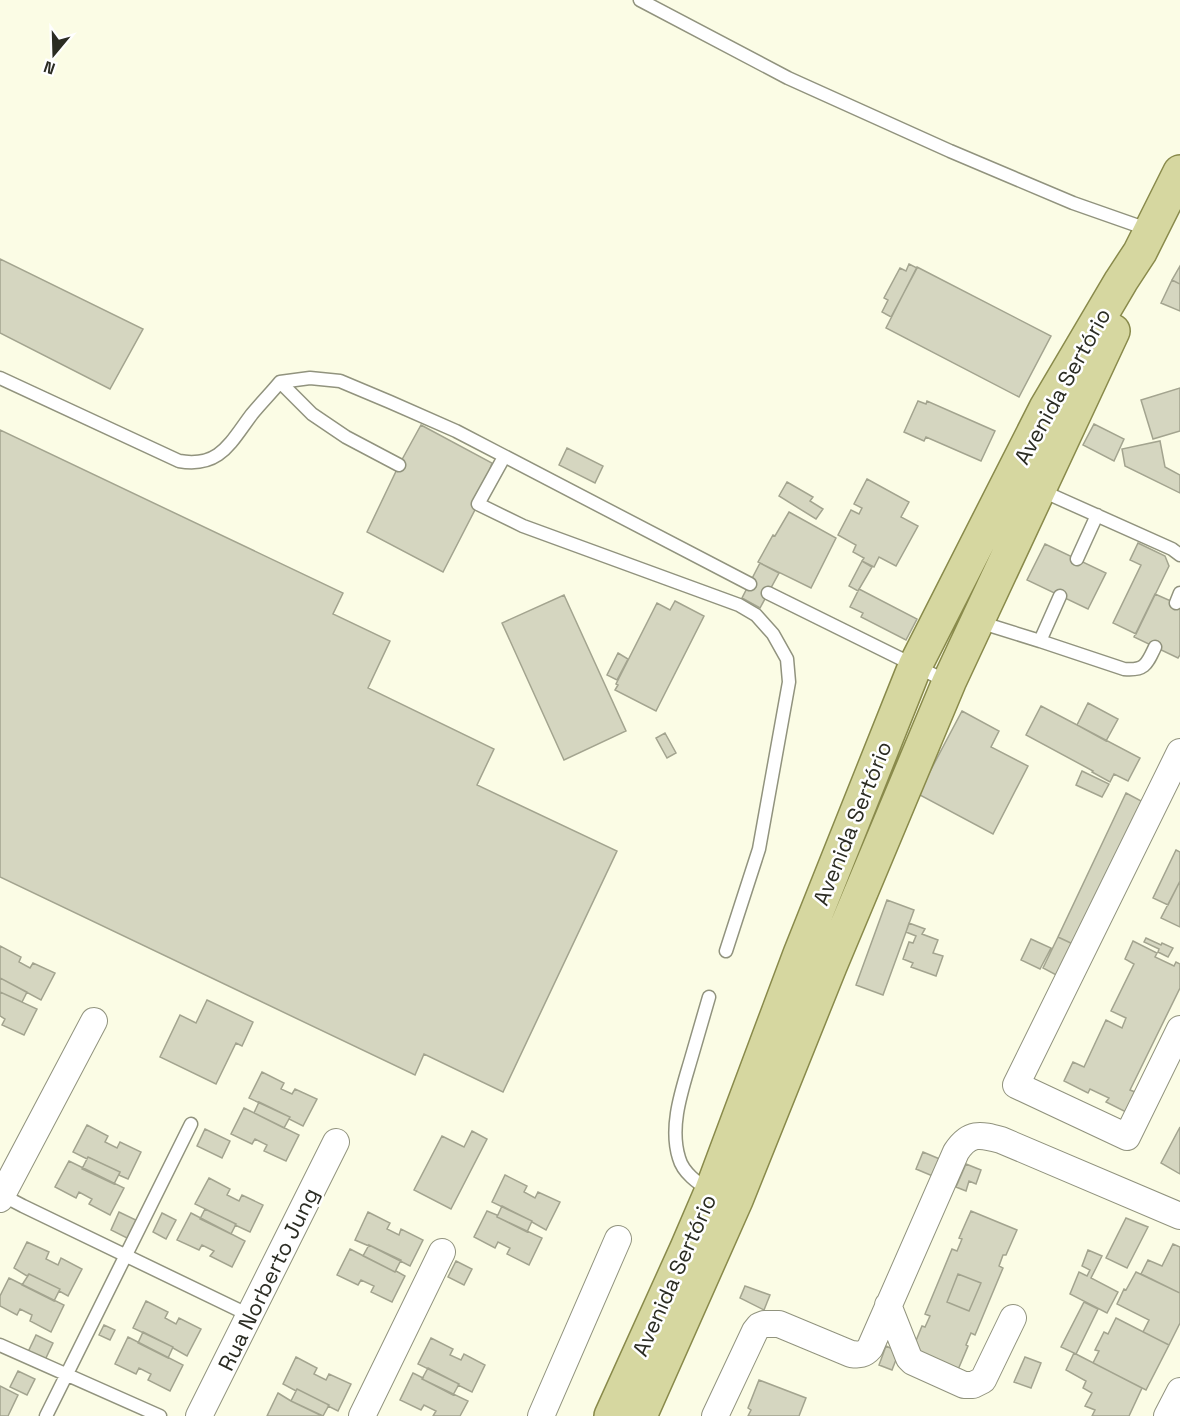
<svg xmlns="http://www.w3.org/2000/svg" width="1180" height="1416" font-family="'Space Grotesk',sans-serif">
  <rect width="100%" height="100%" fill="#fbfce5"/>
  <path fill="#d5d6c0" stroke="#a3a48f" stroke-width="1.5" d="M0 259 143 329 110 389 0 333Z
    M909 264 917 268 891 317 882 312 888 300 884 298 900 268 906 271Z
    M1180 266V284L1172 280Z
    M917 267 1051 336 1019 397 886 328Z
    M1172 280 1180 284V311L1161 303Z
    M1180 388V431L1153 439 1141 400Z
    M918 401 926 404 927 401 995 431 981 461 926 437 924 441 904 432Z
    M1094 424 1124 439 1114 461 1083 445Z
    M421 425 492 463 478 504 443 572 367 532 399 465Z
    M0 430 343 593 333 614 390 641 368 688 494 749 477 785 617 851 503 1092 424 1054 415 1075 0 877Z
    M1160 441 1165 467 1180 475V493L1125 466 1122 449Z
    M567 448 603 466 595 483 559 465Z
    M867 479 909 502 901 517 918 526 896 566 879 557 874 567 862 561 864 558 853 552 856 545 838 535 851 510 859 514 862 508 854 504Z
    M787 482 813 497 810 501 823 509 816 519 779 496Z
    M789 512 836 538 811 588 758 562 773 535 775 536Z
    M1138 543 1165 556 1169 566 1136 634 1113 623 1141 565 1130 560Z
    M1045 544 1106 573 1088 609 1027 580Z
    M862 561 872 567 858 591 849 586Z
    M760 563 779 573 760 608 742 598Z
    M859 589 917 619 906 640 861 617 863 613 850 607Z
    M1155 594 1180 605V655L1178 658 1134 637Z
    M564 595 626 731 564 760 502 623Z
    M675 601 704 616 656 711 615 690 618 685 616 684 657 603 670 610Z
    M618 653 628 659 617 680 607 675Z
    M1088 703 1118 719 1106 741 1077 725Z
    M1041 706 1140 758 1128 781 1114 774 1110 782 1092 772 1093 771 1026 735Z
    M962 711 999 731 991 747 1028 766 993 834 918 794Z
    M665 733 676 753 667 758 656 738Z
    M1082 771 1109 784 1102 797 1076 785Z
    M1126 793 1145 803 1075 945 1058 937Z
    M1176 850 1180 852V881L1168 905 1153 898Z
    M1180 881V927L1161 918Z
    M887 900 914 910 883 995 856 985Z
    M909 923 925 929 922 934 938 940 933 953 943 956 936 976 911 967 913 963 903 959 909 942 913 943 916 936 906 932Z
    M1058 937 1075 945 1060 977 1043 968Z
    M1146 938 1161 945 1162 943 1173 948 1168 957 1158 952 1159 949 1144 942Z
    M1031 939 1051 948 1040 969 1021 960Z
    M1133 941 1157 953 1155 957 1174 966 1176 962 1180 964V988L1130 1090 1140 1094 1130 1114 1106 1102 1109 1098 1090 1089 1088 1093 1064 1081 1073 1062 1084 1067 1106 1020 1122 1028 1126 1018 1111 1011 1134 964 1125 959Z
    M0 946 21 957 19 962 30 968 33 963 55 973 41 1000 0 978Z
    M0 978 27 992 22 1002 0 992Z
    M0 992 37 1009 24 1035 2 1025 5 1019 0 1016Z
    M207 1000 253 1022 242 1046 236 1043 216 1084 160 1057 180 1015 196 1023Z
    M262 1072 284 1083 281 1089 292 1094 295 1089 317 1099 303 1126 289 1119 290 1117 249 1098Z
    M259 1102 290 1117 284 1128 254 1113Z
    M244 1108 299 1135 286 1161 264 1151 267 1145 255 1139 252 1144 231 1134Z
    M87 1125 108 1136 105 1142 117 1148 120 1142 141 1152 128 1179 119 1175 120 1172 88 1157 87 1159 73 1152Z
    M1180 1127V1174L1161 1163Z
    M205 1129 230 1141 222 1158 197 1146Z
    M472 1131 487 1139 451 1209 414 1190 442 1136 464 1147Z
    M923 1152 942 1160 935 1177 916 1169Z
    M88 1157 120 1172 114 1184 82 1169Z
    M69 1161 124 1188 110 1215 89 1204 92 1199 79 1192 76 1198 55 1187Z
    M966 1164 981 1170 976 1184 969 1181 966 1191 956 1187Z
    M505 1175 527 1186 524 1192 535 1198 538 1192 560 1202 546 1230 532 1222V1221L492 1202Z
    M209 1178 230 1189 227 1195 239 1201 242 1195 263 1205 250 1232 235 1225 236 1224 195 1204Z
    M502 1206 532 1221 527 1232 497 1217Z
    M205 1209 236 1224 231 1234 200 1219Z
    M487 1211 497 1215V1217L542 1238 529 1265 507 1254 510 1248 498 1242 495 1248 474 1237Z
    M971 1211 1017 1230 1006 1255H1003L999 1266 1003 1268 975 1335 971 1333 966 1345 968 1346 957 1372 911 1353 922 1326 925 1327 930 1316 925 1314 952 1249 957 1251 962 1239 959 1238Z
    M119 1212 138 1221 129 1239 111 1230Z
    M368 1212 390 1223 387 1229 399 1235 401 1229 423 1240 410 1266 369 1245V1246L355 1240Z
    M162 1213 176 1220 166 1239 153 1232Z
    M191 1213 245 1241 232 1267 210 1256 214 1251 202 1245 199 1250 177 1240Z
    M1126 1218 1148 1227 1127 1268 1106 1258Z
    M27 1242 49 1252 46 1259 58 1265 61 1258 82 1269 68 1296 59 1291 60 1289 29 1274 27 1276 14 1268Z
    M1173 1244 1180 1247V1293L1141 1274 1148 1260 1162 1266Z
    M369 1245 401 1260 395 1272 363 1256Z
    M350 1249 395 1272 396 1271 405 1276 392 1302 371 1292 374 1286 361 1280 358 1285 337 1275Z
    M1088 1250 1102 1256 1091 1278 1118 1292 1107 1313 1070 1294 1079 1272 1087 1276 1090 1270 1082 1266Z
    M456 1261 472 1269 464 1285 448 1277Z
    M1136 1272 1180 1293V1323L1169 1345 1143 1332 1149 1320 1117 1304 1124 1289 1126 1290Z
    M29 1274 60 1289 54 1301 22 1285Z
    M958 1274 981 1283 969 1311 947 1302Z
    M9 1278 64 1305 51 1332 30 1321 32 1315 20 1309 17 1315 0 1306V1296Z
    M745 1286 770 1295 764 1310 740 1298Z
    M146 1301 168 1312 165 1318 176 1324 179 1318 201 1329 187 1356 173 1348V1347L133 1328Z
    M1084 1302 1098 1309 1076 1354 1061 1347Z
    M1116 1318 1169 1345 1146 1390 1093 1363 1099 1351 1095 1350 1104 1332 1108 1334Z
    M104 1325 115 1330 110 1340 99 1335Z
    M143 1332 173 1347 168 1358 138 1343Z
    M36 1335 53 1343 45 1360 28 1352Z
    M128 1337 183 1365 170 1391 148 1380 151 1374 139 1368 136 1374 115 1364Z
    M431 1338 453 1349 450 1355 461 1360 464 1354 485 1365 472 1392 458 1385 459 1384 418 1364Z
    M886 1346 899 1352 892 1370 879 1365Z
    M1074 1353 1142 1388 1129 1416H1092L1095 1410 1085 1406 1092 1393 1083 1388 1086 1381 1066 1370Z
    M296 1357 317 1368 314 1374 326 1380 329 1374 351 1384 338 1411 328 1406 329 1405 297 1389 296 1391 283 1384Z
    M1025 1357 1041 1363 1031 1388 1014 1382Z
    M428 1368 459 1384 453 1395 422 1379Z
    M18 1371 35 1379 27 1395 10 1387Z
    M413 1373 423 1378 422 1379 468 1401 460 1416H433L436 1411 424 1405 421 1410 400 1400Z
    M759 1380 806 1398 799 1416H748L751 1410 748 1408Z
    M0 1386 18 1395 8 1416H0Z
    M297 1389 329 1405 323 1416 291 1401Z
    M278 1393 291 1401 322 1416H267Z"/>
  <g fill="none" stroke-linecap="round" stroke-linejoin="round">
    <g stroke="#91937e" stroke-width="15">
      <path id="service" d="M640 0 788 78 950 151 1073 203 1150 230
        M0 378 179 461C220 468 230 443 252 414 261 403 271 393 280 382L310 378 340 381 390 402 456 431 750 584
        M280 382 312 414 346 437 399 465
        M504 457 478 504 523 526 739 605 756 615 773 634 787 659 789 682 759 849 726 951
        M1040 490 1172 549 1180 555
        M1077 559 1097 515
        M768 593 948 682
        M1176 603 1180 593
        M979 622 1040 641 1060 596
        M1040 641 1124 669C1145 671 1147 664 1155 647
        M709 997C703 1018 697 1039 691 1059 682 1090 669 1126 679 1158 683 1173 698 1183 710 1191
        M2 1195 23 1206 249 1315
        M0 1345 160 1416
        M46 1416 191 1124"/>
    </g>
    <g stroke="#91937e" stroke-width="28">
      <path id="minor" d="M1180 752 1016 1085 1127 1137 1180 1029
        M0 1199 94 1021
        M888 1305 909 1358 913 1362 964 1385H973L983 1380 1013 1318
        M199 1416 336 1142
        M362 1416 442 1252
        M541 1416 618 1239
        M715 1416 755 1331 759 1326 764 1324H779L851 1354C859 1355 864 1355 870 1348L956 1152C969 1132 980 1134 1001 1140L1180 1216
        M1167 1416 1180 1391"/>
    </g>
    <g stroke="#898a4b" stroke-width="36">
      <path id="primary" d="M611 1416 687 1248 711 1192 800 954 915 666 1046 408 1121 281 1140 252 1180 172
        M640 1416 736 1200 830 966 949 682 1113 331"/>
    </g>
    <use href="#service" stroke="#fff" stroke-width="12"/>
    <use href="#minor" stroke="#fff" stroke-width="26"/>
    <use href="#primary" stroke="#d6d7a0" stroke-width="33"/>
  </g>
  <g text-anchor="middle" stroke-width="5" stroke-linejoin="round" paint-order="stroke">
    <g font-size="22" fill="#2b2c23" stroke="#fff">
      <text transform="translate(1062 386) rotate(-61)" y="8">Avenida Sertório</text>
      <text transform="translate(852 823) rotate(-68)" y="8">Avenida Sertório</text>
      <text transform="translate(674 1275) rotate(-66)" y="8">Avenida Sertório</text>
      <text transform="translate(268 1279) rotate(-64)" y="8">Rua Norberto Jung</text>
    </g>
  </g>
  <g transform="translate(54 54) rotate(199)" stroke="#ffffff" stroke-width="4.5" paint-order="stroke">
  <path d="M0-4.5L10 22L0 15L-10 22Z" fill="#2b2c23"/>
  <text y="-9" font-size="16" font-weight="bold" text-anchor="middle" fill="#2b2c23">N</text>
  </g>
</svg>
